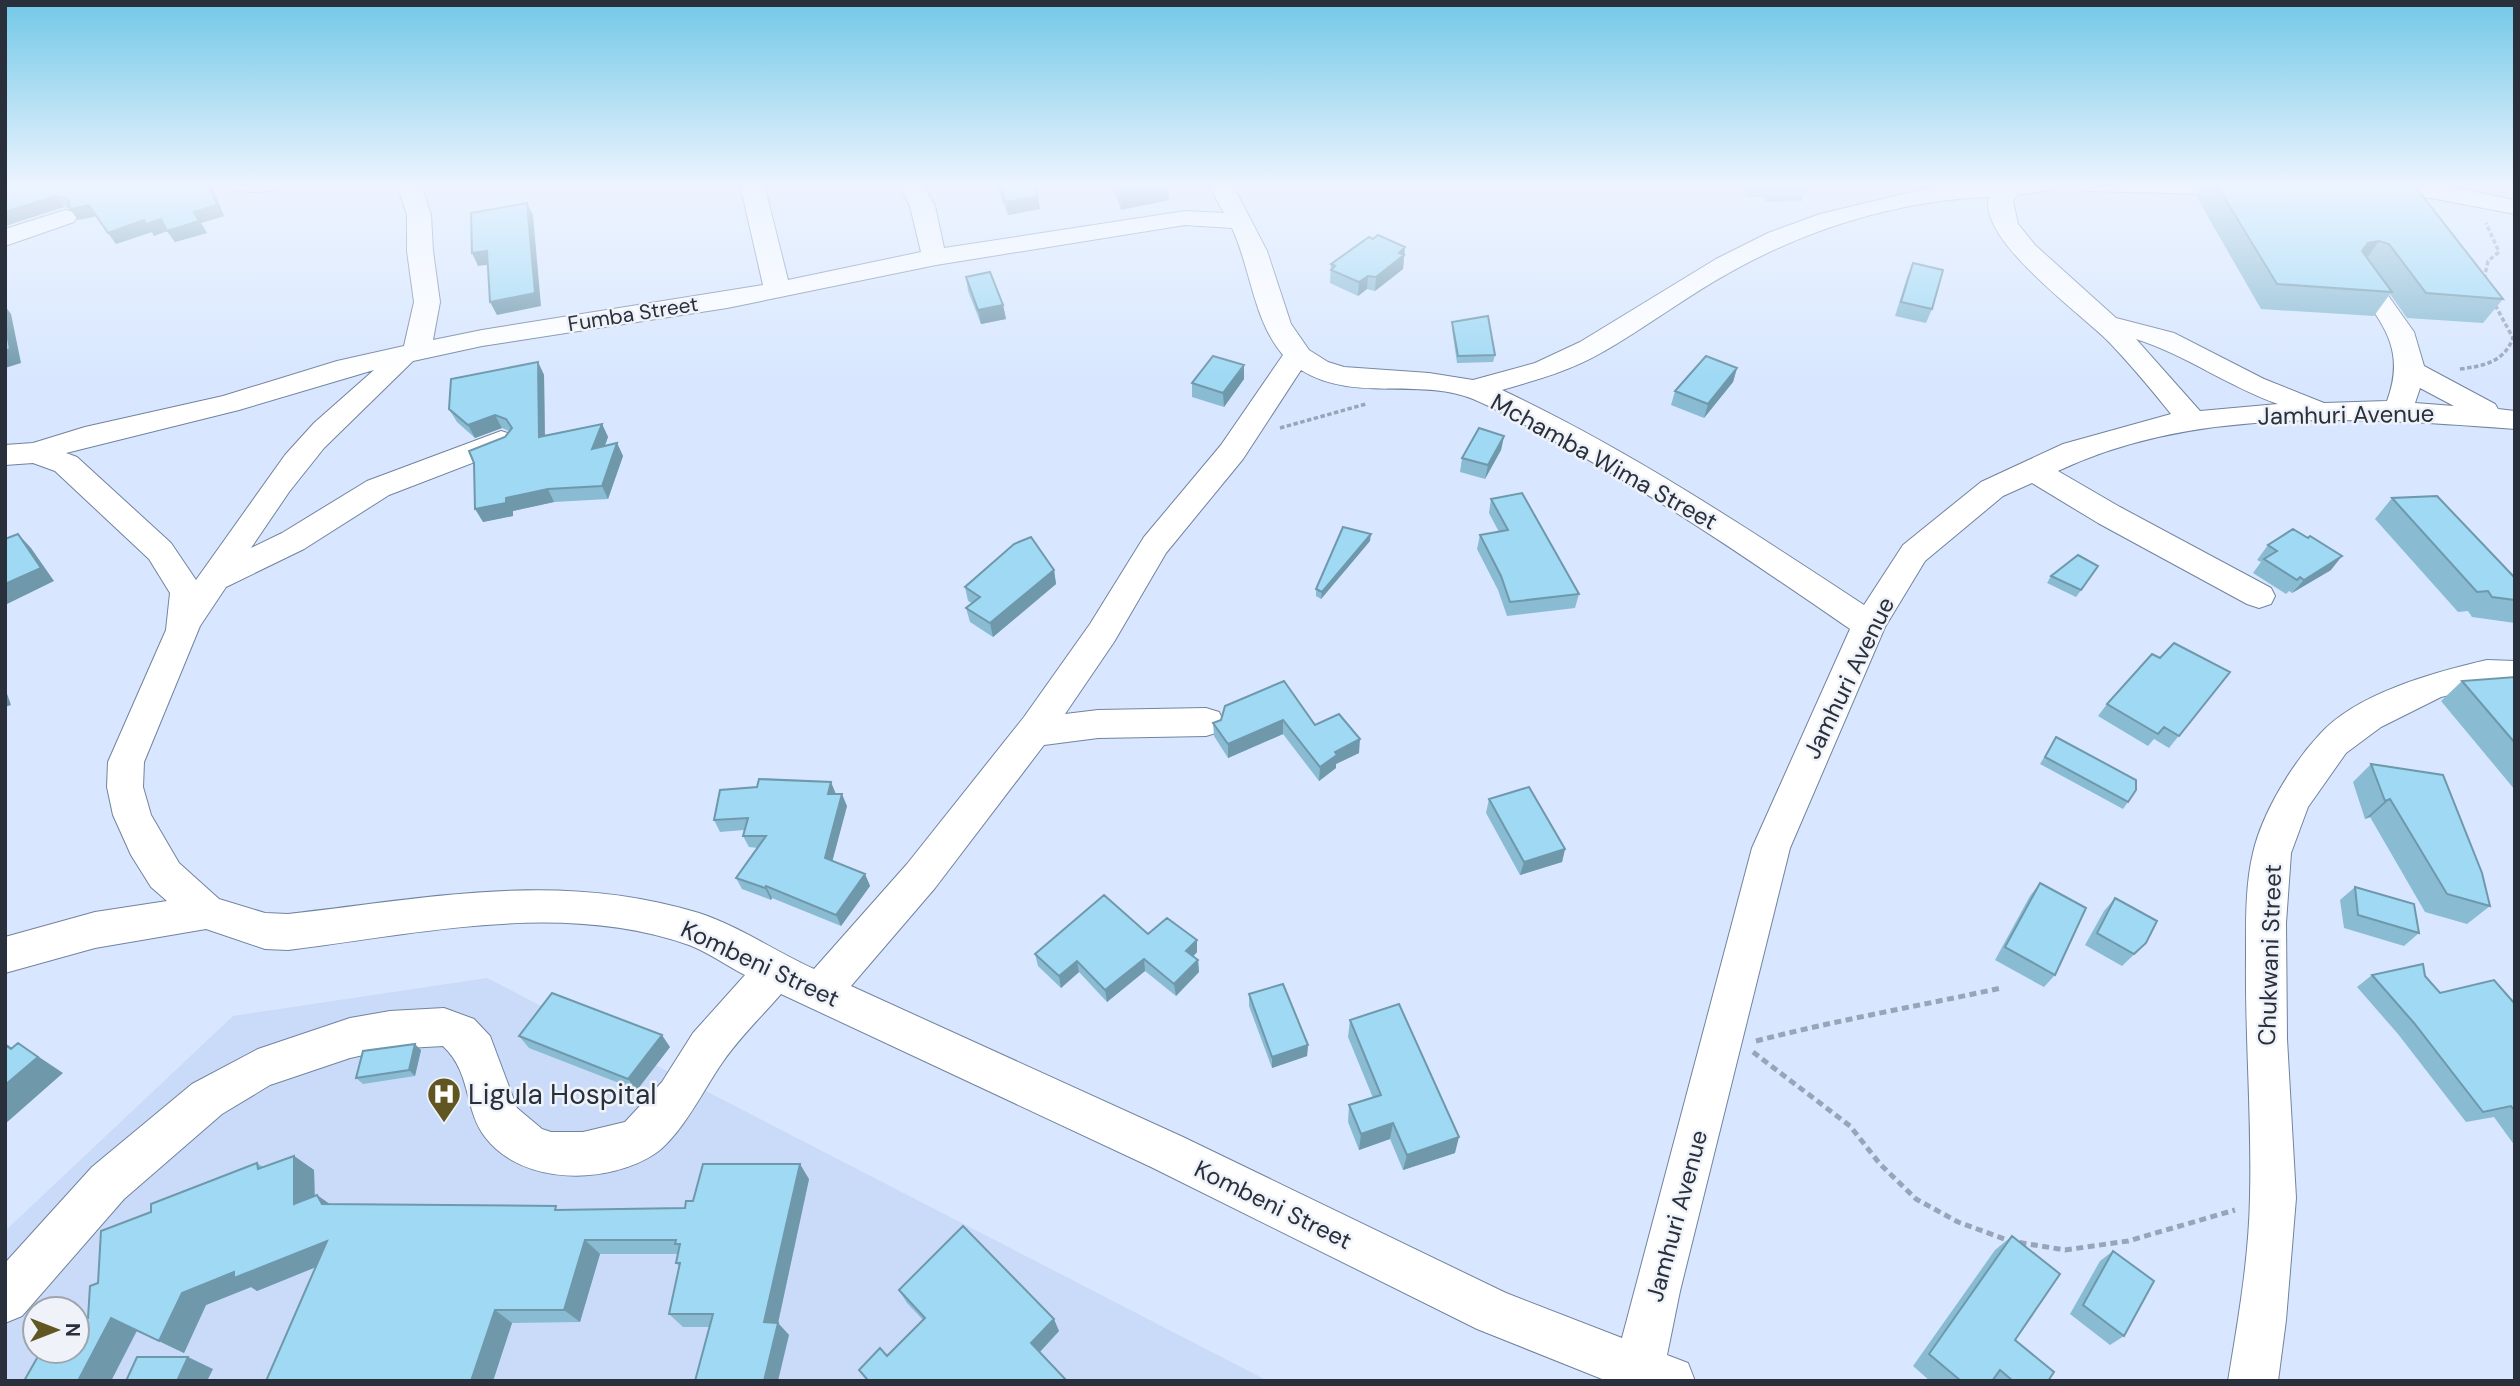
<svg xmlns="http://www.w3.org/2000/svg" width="2520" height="1386" font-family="'DM Sans',sans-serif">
  <rect width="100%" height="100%" fill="#d8e7ff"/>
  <path fill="#c9dbf8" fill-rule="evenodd" d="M487 978 1268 1381H5V1231L233 1016ZM35 1309H77V1351H35Z"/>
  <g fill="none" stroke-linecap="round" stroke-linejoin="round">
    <g stroke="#72839e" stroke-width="2">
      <path id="minor" d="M225 184H282L279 189C263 193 244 193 228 189Z
        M397 184H421L431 215 433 251 440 302 433 340 482 330 763 285 740 184H764L788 280 921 252 910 206 902 190 907 184 923 185 935 206 944 248 1185 211 1224 213 1208 184H1232L1267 251 1291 324 1309 350 1328 362 1344 367 1429 373 1473 380 1535 363 1580 342 1716 259 1768 233 1820 214 1945 184H2060L2057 189 2017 195 2013 201 2018 224 2035 245 2116 318 2174 333 2264 379 2324 403 2387 401C2408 345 2378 319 2348 276L2352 270 2361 268 2370 270 2414 332 2424 366 2495 404 2498 409 2515 411V429C2366 418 2196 405 2058 471L2120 507 2271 588 2275 596 2271 604 2259 608 2247 604 2098 523 2032 483 2003 496 1925 561 1885 627 1790 848 1680 1291 1667 1355 1688 1363 1695 1381H1607L1477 1329 1151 1167 781 994C762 1016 739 1038 722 1063 704 1089 682 1134 656 1153 609 1185 522 1186 485 1137 464 1110 472 1073 443 1046L390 1049 350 1058 270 1085 222 1114 124 1199 22 1316 5 1323V1263L92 1167 192 1084 258 1049 350 1018 390 1011 444 1008 474 1019 490 1036 517 1108 542 1129 551 1132H583L625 1122 662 1082 693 1033 745 975C727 966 708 952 689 945 561 900 418 934 288 950L265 949 206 929 95 948 5 973V937L95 912 167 901 151 887 131 855 113 815 107 787 108 762 166 630 170 593 149 559 55 471 33 463 5 465V445L33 443 85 427 223 396 337 361 404 346 414 302 407 251V215ZM1989 197C1977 239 2080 313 2108 341 2130 364 2151 389 2171 414L2063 444 1981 482 1903 545 1864 605C1747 528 1629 450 1502 390 1536 380 1570 371 1601 353 1647 327 1689 294 1736 269 1813 227 1902 200 1989 197ZM1185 225 1232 228C1251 269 1253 320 1283 355L1221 445 1144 537 1090 624 1024 717 907 864 814 969C776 952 739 926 699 913 559 870 430 898 288 914L265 913 219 899 179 863 151 815 143 787 144 762 200 626 226 587 304 549 389 495 511 448 516 441 511 434 501 431 367 481 282 533 251 548 289 492 324 448 413 361 482 346 727 308 936 265ZM2136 339C2186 355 2229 387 2278 404L2200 411ZM374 370 314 423 285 455 196 580 171 543 77 457 66 453 239 410ZM1301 370C1353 403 1418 377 1473 399 1502 411 1530 428 1558 443 1660 498 1755 564 1850 629L1752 848 1622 1338 1506 1293 1183 1137 851 986 935 888 1044 745 1098 738 1206 736 1219 732 1224 722 1219 712 1206 708 1098 710 1065 714 1114 642 1166 553 1243 459ZM2420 388 2454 406 2415 403Z
        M2075 184H2258L2260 188 2257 193 2248 195 2087 191 2078 189Z
        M2361 184H2435L2515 200V214L2431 198 2371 195 2362 193 2359 188Z
        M65 210 74 212 77 217 74 222 5 246V229Z
        M2487 660 2515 661V687L2487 686 2441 697 2381 727 2346 753 2308 807 2291 853 2286 923 2287 1039 2296 1198 2286 1320 2278 1381H2228C2238 1321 2249 1258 2250 1197 2252 1118 2245 1038 2246 959 2246 925 2245 886 2253 853 2262 813 2292 764 2320 734 2357 693 2435 672 2487 660Z"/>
    </g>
    <path stroke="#98a4b8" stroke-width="3.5" stroke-dasharray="4.5 2.5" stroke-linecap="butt" d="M2484 279 2488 261 2499 252 2486 223
      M2460 369C2484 366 2504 362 2513 338L2494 303
      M1280 428 1366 404"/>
    <path stroke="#98a4b8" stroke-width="5" stroke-dasharray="7 4.5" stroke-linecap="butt" d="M1756 1041C1837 1020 1919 1006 2001 988
      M1753 1052 1850 1126 1880 1164 1916 1199 1958 1222 2010 1241 2065 1250 2128 1241 2235 1210"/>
    <use href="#minor" fill="#fff" fill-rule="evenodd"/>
  </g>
  <path fill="#89bbd2" d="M5 184H211L224 216 201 223 207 233 175 242 167 231 154 236 152 232 116 244 97 216 78 220 70 209 64 207 5 226Z
    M995 184H1033L1040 209 1008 215Z
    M1111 184H1168L1169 200 1121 210Z
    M1742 184H1804L1806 188 1802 201 1766 202 1764 197H1746Z
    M2202 184H2407L2503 299 2483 323 2407 318 2390 294 2374 316 2261 309 2196 196Z
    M1373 239 1405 247 1403 269 1375 291 1367 289 1358 296 1330 283 1331 264Z
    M1913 263 1932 309 1926 323 1895 316 1907 277Z
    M966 277 1003 305 1006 319 981 324 968 291Z
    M1452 322 1495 355 1493 362 1457 363 1452 329Z
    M538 362 544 375 545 435 602 424 608 437 604 446 617 443 623 456 608 499 554 502 513 511V516L483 522 505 437 509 431 502 428 475 438 457 422 449 409Z
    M1737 368 1733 382 1704 418 1671 405 1675 391Z
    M1244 379 1224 407 1192 397V383Z
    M1504 436 1501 450 1485 479 1460 472 1462 458Z
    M2392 498 2515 578V623L2472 617 2468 611 2458 612 2375 519Z
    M1491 499 1579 594 1575 608 1507 616 1498 590 1477 549 1480 535 1499 532 1489 513Z
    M1370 541 1321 599 1316 596V589Z
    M2268 545 2331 570 2292 593 2289 591 2286 594 2253 573 2261 562 2257 560Z
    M1054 570 1056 584 993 637 970 622 966 608 972 603 968 601 965 587Z
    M2094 573 2076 597 2047 583 2051 576Z
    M2160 658 2230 672 2169 748 2154 739 2148 746 2098 716 2107 704Z
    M2515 677V790L2441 701 2462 681Z
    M1225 706 1315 725 1359 753 1336 764V768L1319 781 1283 734 1228 758 1214 736 1213 723 1221 720Z
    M2056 737 2128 802 2123 809 2040 764Z
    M2371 764 2490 906 2467 924 2425 912 2370 817 2365 819 2353 782Z
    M835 794 847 806 832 861 865 874 870 886 841 926 772 898 771 900 742 889 736 878 758 848 749 847 743 836 744 830 720 832 714 820Z
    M1489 799 1565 849 1562 862 1520 875 1486 813Z
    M2040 883 2055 975 2044 987 1995 960 2030 896Z
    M2355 887 2419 933 2404 946 2344 928 2340 900Z
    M2115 898 2146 943 2122 966 2085 945 2104 911Z
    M1148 934 1197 940V952L1193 957 1198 960 1199 972 1176 996 1145 971 1107 1002 1079 972 1061 988 1038 966 1035 954Z
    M2372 975 2425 976 2440 993 2515 1004V1146L2494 1117 2466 1122 2398 1034 2357 987Z
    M1249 994 1308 1045 1307 1056 1272 1068 1249 1006Z
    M1350 1020 1455 1153 1403 1170 1390 1139 1359 1150 1348 1122 1349 1105 1373 1098 1348 1037Z
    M519 1036 670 1047 637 1090 529 1048Z
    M421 1050 415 1076 363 1084 356 1078Z
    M294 1156 314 1170 315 1196 329 1204 560 1210 685 1208 693 1201 809 1179 778 1323 789 1335 709 1327H683L669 1314 680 1267 676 1263 678 1254H600L580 1322 512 1323 493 1381H266L316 1267 257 1291 251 1287 206 1305 184 1353 137 1331 111 1381 88 1318 98 1283 257 1163 263 1167Z
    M2012 1236 2015 1340 2048 1381H1930L1913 1366 1995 1250Z
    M2113 1251 2124 1336 2110 1345 2070 1314 2100 1261Z
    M899 1290 1059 1331 1040 1352 866 1380 859 1370 887 1356 923 1320 907 1303Z"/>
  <path fill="#6f98ab" d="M208 184H211L224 216 201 223 207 233 175 242 167 231 154 236 152 232 116 244 108 233 144 220 161 219 194 212Z
    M1147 184H1168L1169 200 1121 210 1119 190Z
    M1279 184H1308L1279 190Z
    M56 196 64 207 5 226V212Z
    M1038 196 1040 209 1008 215 1006 202Z
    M527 203 533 215 541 306 497 315 490 302Z
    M89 205 97 216 78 220 70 209Z
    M2379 241 2362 265 2345 276 2368 243Z
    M1405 247 1403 269 1375 291 1376 277Z
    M487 251 493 264 478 266 472 253Z
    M1368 276 1367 289 1358 296 1359 282Z
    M1003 305 1006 319 981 324 978 310Z
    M5 306 11 314 21 363 5 368Z
    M538 362 544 375 545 450 539 437Z
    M1244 365V379L1224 407 1223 393Z
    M1737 368 1733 382 1704 418 1708 404Z
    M495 415 502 428 475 438 468 425Z
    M602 424 608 437 599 463 592 449Z
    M1504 436 1501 450 1485 479 1488 465Z
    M617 443 623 456 608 499 602 486Z
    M548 489 554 502 513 511V516L483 522 475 509 506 498Z
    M18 534 31 548 54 581 5 605V584Z
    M1371 534 1370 541 1321 599 1322 592Z
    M2342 556 2331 570 2292 593 2304 580Z
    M1054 570 1056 584 993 637 990 623Z
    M5 688 11 705 5 707Z
    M1283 720V734L1228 758V744Z
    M1360 739 1359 753 1336 764V768L1319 781 1320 767 1335 752Z
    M831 782 836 794 833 806 828 794Z
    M842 794 847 806 830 870 825 858Z
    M2390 799 2370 817 2365 819 2385 801Z
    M1565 849 1562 862 1520 875 1524 862Z
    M865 874 870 886 841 926 836 915Z
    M766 886 772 898 771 900 765 888Z
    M1197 940V952L1187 963 1186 951Z
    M1144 959 1145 971 1107 1002 1105 990Z
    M1198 960 1199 972 1176 996 1174 984Z
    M1077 961 1079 972 1061 988 1059 976Z
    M662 1035 670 1047 637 1090 628 1079Z
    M5 1043 32 1062 18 1043 63 1073 5 1124Z
    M415 1044 421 1050 415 1076 409 1070Z
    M1308 1045 1307 1056 1272 1068V1057Z
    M1393 1123 1390 1139 1359 1150 1361 1134Z
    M1459 1137 1455 1153 1403 1170 1407 1155Z
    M294 1156 314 1170 315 1218 294 1204Z
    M800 1164 809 1179 778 1323 789 1335 778 1381H764V1322Z
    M317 1195 337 1209 322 1204Z
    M585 1240 600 1254 580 1322 564 1310Z
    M327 1241 348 1254 257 1291 251 1287 206 1305 184 1353 159 1341 182 1293 234 1272Z
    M495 1310 512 1323 493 1381H471Z
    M111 1318 137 1330 111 1381H78Z
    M1054 1319 1059 1331 1037 1355 1031 1343Z
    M188 1357 213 1369 207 1381H177Z"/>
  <path fill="#9fd9f4" stroke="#6f98ab" stroke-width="2" d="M5 184H208L217 205 194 212 199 221 167 231 161 219 146 224 144 220 108 233 89 205 70 209 68 199 56 196 5 212Z
    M998 184H1033L1038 196 1006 202Z
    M1117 184H1147L1119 190Z
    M1768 184H1804L1806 188 1770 189Z
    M2216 184 2414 185 2503 299 2426 293 2389 244 2379 241 2368 243 2362 251 2392 292 2277 284Z
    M527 203 535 293 490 302 487 251 472 253 471 213Z
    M1378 235 1405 247 1399 253 1404 255 1376 277 1368 276 1359 282 1331 270 1335 266 1331 264 1369 237 1373 239Z
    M1913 263 1943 270 1932 309 1901 302Z
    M990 272 1003 305 978 310 966 277Z
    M1488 316 1495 355 1458 356 1452 322Z
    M5 323 10 349 5 351Z
    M1213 356 1244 365 1223 393 1192 383Z
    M1706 356 1737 368 1708 404 1675 391Z
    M538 362 539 437 602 424 592 449 617 443 602 486 548 489 506 498V503L475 509 474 463 469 451 505 437 512 428 506 419 495 415 468 425 449 409 451 379Z
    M1479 428 1504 436 1488 465 1462 458Z
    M1522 493 1579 594 1510 602 1501 576 1480 535 1508 530 1491 499Z
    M2437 496 2515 578V600L2492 597 2488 591 2477 592 2392 498Z
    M1343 527 1371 534 1322 592 1316 589Z
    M2293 529 2308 538 2310 536 2342 556 2304 580 2300 577 2297 580 2264 559 2277 551 2268 545Z
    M18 534 41 568 5 584V539Z
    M1031 537 1054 570 990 623 966 608 980 597 965 587 1014 544Z
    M2078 555 2098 566 2081 590 2051 576Z
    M2174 643 2230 672 2179 736 2164 727 2158 734 2107 704 2152 654 2160 658Z
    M2515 677V743L2462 681Z
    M1284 681 1315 725 1339 714 1360 739 1335 752 1337 755 1320 767 1283 720 1228 744 1213 723 1221 720 1225 706Z
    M2056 737 2136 780V790L2128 802 2045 757Z
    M2371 764 2443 775 2482 873 2490 906 2447 894 2390 799 2385 801Z
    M759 779 831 782 828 794H842L825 858 865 874 836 915 766 886 765 888 736 878 766 836H743L748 818 714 820 720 790 757 787Z
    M1529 787 1565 849 1524 862 1489 799Z
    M2040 883 2086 908 2055 975 2005 947Z
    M2355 887 2414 904 2419 933 2358 915Z
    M1104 895 1148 934 1167 918 1197 940 1186 951 1198 960 1174 984 1144 959 1105 990 1077 961 1059 976 1035 954Z
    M2115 898 2157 921 2146 943 2134 954 2097 933Z
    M2423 964 2425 976 2440 993 2494 980 2515 1004V1111L2511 1106 2483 1112 2414 1023 2372 975Z
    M1283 984 1308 1045 1272 1057 1249 994Z
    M552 993 662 1035 628 1079 519 1036Z
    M1399 1004 1459 1137 1407 1155 1393 1123 1361 1134 1349 1105 1381 1095 1350 1020Z
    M18 1043 38 1057 5 1085V1045L11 1049Z
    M415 1044 409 1070 356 1078 363 1051Z
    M294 1156V1204L317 1195 322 1204 556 1206 555 1210 685 1208 686 1201H693L703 1164H800L764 1322 778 1323 764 1381H695L713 1314H669L680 1263H676L680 1244H675L676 1240H585L564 1310H495L471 1381H266L327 1241 234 1278V1272L182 1293 159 1341 111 1318 78 1381H24L41 1351H77V1318H88L90 1286 98 1283 101 1231 151 1212V1204L257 1163 258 1169Z
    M963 1226 1054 1319 1031 1343 1067 1381H865L867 1379 859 1370 880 1348 887 1356 925 1318 899 1290Z
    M2012 1236 2060 1274 2015 1340 2054 1372 2048 1381H2013L2000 1370 1992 1381H1961L1929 1354Z
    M2113 1251 2154 1281 2124 1336 2083 1305Z
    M137 1357H188L177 1381H126Z"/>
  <linearGradient id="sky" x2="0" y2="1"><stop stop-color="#71c8e7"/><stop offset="0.49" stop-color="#edf4ff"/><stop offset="1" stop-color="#edf4ff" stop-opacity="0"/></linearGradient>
  <rect width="2520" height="378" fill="url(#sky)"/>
  <defs>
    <g id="hospital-pin" transform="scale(1.75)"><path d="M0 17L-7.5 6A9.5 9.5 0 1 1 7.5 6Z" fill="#615522" stroke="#eff3f9"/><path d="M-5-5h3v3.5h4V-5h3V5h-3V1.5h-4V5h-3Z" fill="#fff"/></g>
  </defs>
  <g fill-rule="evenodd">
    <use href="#hospital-pin" x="444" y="1094"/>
  </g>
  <g text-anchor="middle" stroke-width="5" stroke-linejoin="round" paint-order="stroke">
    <g font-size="21" fill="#29303c" stroke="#eff3f9">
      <text transform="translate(633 314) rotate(-9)" y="7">Fumba Street</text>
    </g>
    <g font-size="24" fill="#29303c" stroke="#eff3f9">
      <text transform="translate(2346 415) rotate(-1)" y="8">Jamhuri Avenue</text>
      <text transform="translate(1604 462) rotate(29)" y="8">Mchamba Wima Street</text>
      <text transform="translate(1849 678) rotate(-64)" y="8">Jamhuri Avenue</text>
      <text transform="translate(2270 955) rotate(-88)" y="8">Chukwani Street</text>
      <text transform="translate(760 964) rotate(25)" y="8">Kombeni Street</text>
      <text transform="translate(1273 1205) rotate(26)" y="8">Kombeni Street</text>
      <text transform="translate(1677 1216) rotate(-75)" y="8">Jamhuri Avenue</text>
    </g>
    <g font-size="28" fill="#29303c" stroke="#eff3f9" text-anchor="start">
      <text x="468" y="1104">Ligula Hospital</text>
    </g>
  </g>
  <rect width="2520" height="1386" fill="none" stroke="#29303c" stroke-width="14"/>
  <g transform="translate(56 1330) rotate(90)"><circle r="33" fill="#eff3f9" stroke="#a0a5ad" stroke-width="2"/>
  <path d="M0-5L12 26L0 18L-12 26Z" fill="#615522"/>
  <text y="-10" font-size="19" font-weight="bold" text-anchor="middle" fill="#29303c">N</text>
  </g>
</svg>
